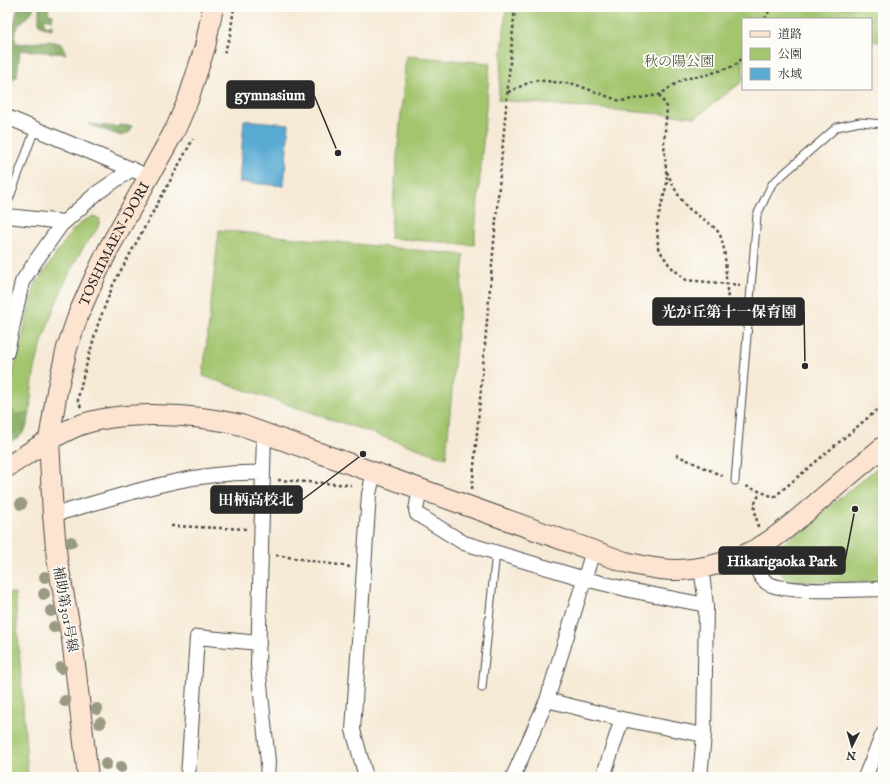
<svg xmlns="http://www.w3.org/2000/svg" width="890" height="784" font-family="'IM FELL English','Noto Serif JP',serif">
  <rect width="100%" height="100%" fill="#fdfcf7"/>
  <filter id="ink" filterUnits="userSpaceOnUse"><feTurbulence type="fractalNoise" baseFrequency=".025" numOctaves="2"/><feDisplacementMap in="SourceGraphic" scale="8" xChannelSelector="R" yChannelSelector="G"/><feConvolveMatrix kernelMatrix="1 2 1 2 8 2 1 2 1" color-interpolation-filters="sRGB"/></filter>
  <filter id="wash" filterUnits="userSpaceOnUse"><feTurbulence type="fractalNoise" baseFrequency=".012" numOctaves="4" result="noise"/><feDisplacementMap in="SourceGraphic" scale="16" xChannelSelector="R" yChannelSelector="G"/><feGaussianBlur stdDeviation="0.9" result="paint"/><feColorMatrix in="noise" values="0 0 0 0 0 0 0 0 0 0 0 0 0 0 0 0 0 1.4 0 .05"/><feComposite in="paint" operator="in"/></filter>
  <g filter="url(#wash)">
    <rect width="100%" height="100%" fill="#f6ead6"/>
    <path fill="#a3c56e" stroke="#67784c" d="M506 7H883L882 42 871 41V19H743V81L696 117 498 100Z
      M406 56 490 63 474 245 390 238Z
      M94 216 100 219C99 231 89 238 83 248 64 280 50 316 39 352 36 364 33 377 32 388 29 407 33 438 7 441V398L35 285 72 231 83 221Z
      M219 230 464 255 446 458 203 376Z
      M883 463V583L787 581 769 555Z
      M7 593H15L28 777H7Z"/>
    <path fill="#82aa61" stroke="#566a46" d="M18 7H34C30 20 9 25 16 43 31 46 47 37 61 44L66 54 20 50 17 77 11 79V97H7V54Z
      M39 7H49L48 14 53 15 52 20 46 18 44 22 46 26 52 24V29L42 27 39 23Z
      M88 124 118 127 119 125 132 126 130 132 121 136Z
      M7 406 16 415 30 412C28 426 23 440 7 441Z"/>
    <path fill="#5aabd4" stroke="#426b80" d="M244 120 289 124 284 186 239 182Z"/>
  </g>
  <g filter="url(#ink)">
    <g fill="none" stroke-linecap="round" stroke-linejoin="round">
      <g stroke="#494845" stroke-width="9">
        <path id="lane" d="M7 205 35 129
          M735 481 757 215 772 184 837 127 860 122 883 124
          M482 688 496 552"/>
      </g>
      <g stroke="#494845" stroke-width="16">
        <path id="street" d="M7 117 138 172
          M7 216 64 222
          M7 352 22 282 37 259 61 225 97 193 132 169
          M264 433 258 665 268 762 267 777
          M420 489 416 510 417 514 464 543 585 579 634 591 706 605
          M53 515C121 496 191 470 263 473
          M751 552C754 561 758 576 766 582 782 595 859 589 883 589
          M547 700 622 719 704 735
          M188 777 197 637 259 643
          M366 777 353 730 369 494 374 472
          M513 777 547 700 593 551
          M603 777 622 719
          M700 777 704 735 706 605 701 567
          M865 777 883 734"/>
      </g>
      <g stroke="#494845" stroke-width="22">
        <g id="secondary">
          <path d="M7 467C29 453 51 437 75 427 119 409 196 414 241 425L625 562C641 566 659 570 676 570 704 570 739 560 763 545 780 535 795 521 811 508 835 487 859 467 883 447"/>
          <path id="s1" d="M88 777 72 639 57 559 53 515 49 440 57 391 67 348 79 313 95 277 109 248 176 128 188 100 205 47 213 7"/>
        </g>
      </g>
      <path stroke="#494845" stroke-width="2.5" stroke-dasharray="3 3" stroke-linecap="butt" d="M765 19 771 7
        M224 53 230 37 234 7
        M508 92 535 80 574 84 620 101 659 95 683 79 706 75 734 66 743 58
        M659 95 667 107 664 143 667 183 657 223 658 248 670 266 686 280 740 285
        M667 172C672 184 679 198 687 207 695 215 716 225 720 235 731 261 720 295 736 318
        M81 407 78 402V398L83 377 98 324 113 285 193 139
        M676 455 723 476
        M278 480 351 485
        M746 486 774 497 883 405
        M472 489 515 7
        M171 526 247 529
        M758 527 754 505 760 493
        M276 555 350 567"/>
      <use href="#lane" stroke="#fff" stroke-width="7"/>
      <use href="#street" stroke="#fff" stroke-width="14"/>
      <use href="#secondary" stroke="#fde4d1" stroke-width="20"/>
    </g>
    <g fill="#9a9a83">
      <circle cx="21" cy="504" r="6"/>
      <circle cx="71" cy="542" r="6"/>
      <circle cx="45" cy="577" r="6"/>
      <circle cx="44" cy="594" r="6"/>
      <circle cx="51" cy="611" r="6"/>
      <circle cx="54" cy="627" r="6"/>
      <circle cx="61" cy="668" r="6"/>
      <circle cx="65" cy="701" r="6"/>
      <circle cx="97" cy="709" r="6"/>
      <circle cx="100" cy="723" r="6"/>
      <circle cx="106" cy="764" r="6"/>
      <circle cx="121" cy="767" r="6"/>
    </g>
  </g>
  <g text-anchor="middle" stroke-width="3.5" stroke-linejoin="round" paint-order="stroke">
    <g font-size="14" fill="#4f593f" stroke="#fdfcf7">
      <text x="679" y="66">秋の陽公園</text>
    </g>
    <g font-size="14" fill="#2b2b2b" stroke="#fdfcf7">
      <text dy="5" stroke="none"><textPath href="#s1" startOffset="548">TOSHIMAEN-DORI</textPath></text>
      <text transform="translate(66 609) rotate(80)" y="5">補助第301号線</text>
    </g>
  </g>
  <path fill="none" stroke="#2b2b2b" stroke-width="1.5" d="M338 153L314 95M805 366L804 311M363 454L302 500M855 509L845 561"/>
  <g fill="#2b2b2b" stroke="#fdfcf7" stroke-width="1.5">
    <circle cx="338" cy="153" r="4"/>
    <circle cx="805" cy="366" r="4"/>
    <circle cx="363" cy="454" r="4"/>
    <circle cx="855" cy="509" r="4"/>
  </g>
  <g fill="#2b2b2b" stroke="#2b2b2b" stroke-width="1.5">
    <rect x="227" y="81" width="87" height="27" rx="4"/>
    <rect x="653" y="298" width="151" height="27" rx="4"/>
    <rect x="211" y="486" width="91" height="27" rx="4"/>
    <rect x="719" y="547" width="126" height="27" rx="4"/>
  </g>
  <g font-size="15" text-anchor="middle" font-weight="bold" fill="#fff">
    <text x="270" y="100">gymnasium</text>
    <text x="729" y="317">光が丘第十一保育園</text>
    <text x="256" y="505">田柄高校北</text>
    <text x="782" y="566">Hikarigaoka Park</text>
  </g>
  <rect width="890" height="784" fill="none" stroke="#fdfcf7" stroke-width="24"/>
  <rect x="742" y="18" width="130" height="72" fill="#fdfcf7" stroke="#a9a8a5"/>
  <rect x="750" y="31" width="20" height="6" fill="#fde4d1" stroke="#a9a8a5"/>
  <text x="778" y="38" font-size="12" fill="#2b2b2b">道路</text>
  <rect x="750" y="48" width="20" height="12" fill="#a3c56e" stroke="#a9a8a5"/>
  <text x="778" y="58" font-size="12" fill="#2b2b2b">公園</text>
  <rect x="750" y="68" width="20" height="12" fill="#5aabd4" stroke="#a9a8a5"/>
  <text x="778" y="78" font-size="12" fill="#2b2b2b">水域</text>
  <g transform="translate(852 746) rotate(185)" stroke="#fdfcf7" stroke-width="3" paint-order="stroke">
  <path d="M0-3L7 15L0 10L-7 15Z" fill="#2b2b2b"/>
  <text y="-6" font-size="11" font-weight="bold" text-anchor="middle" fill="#2b2b2b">N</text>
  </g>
</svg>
